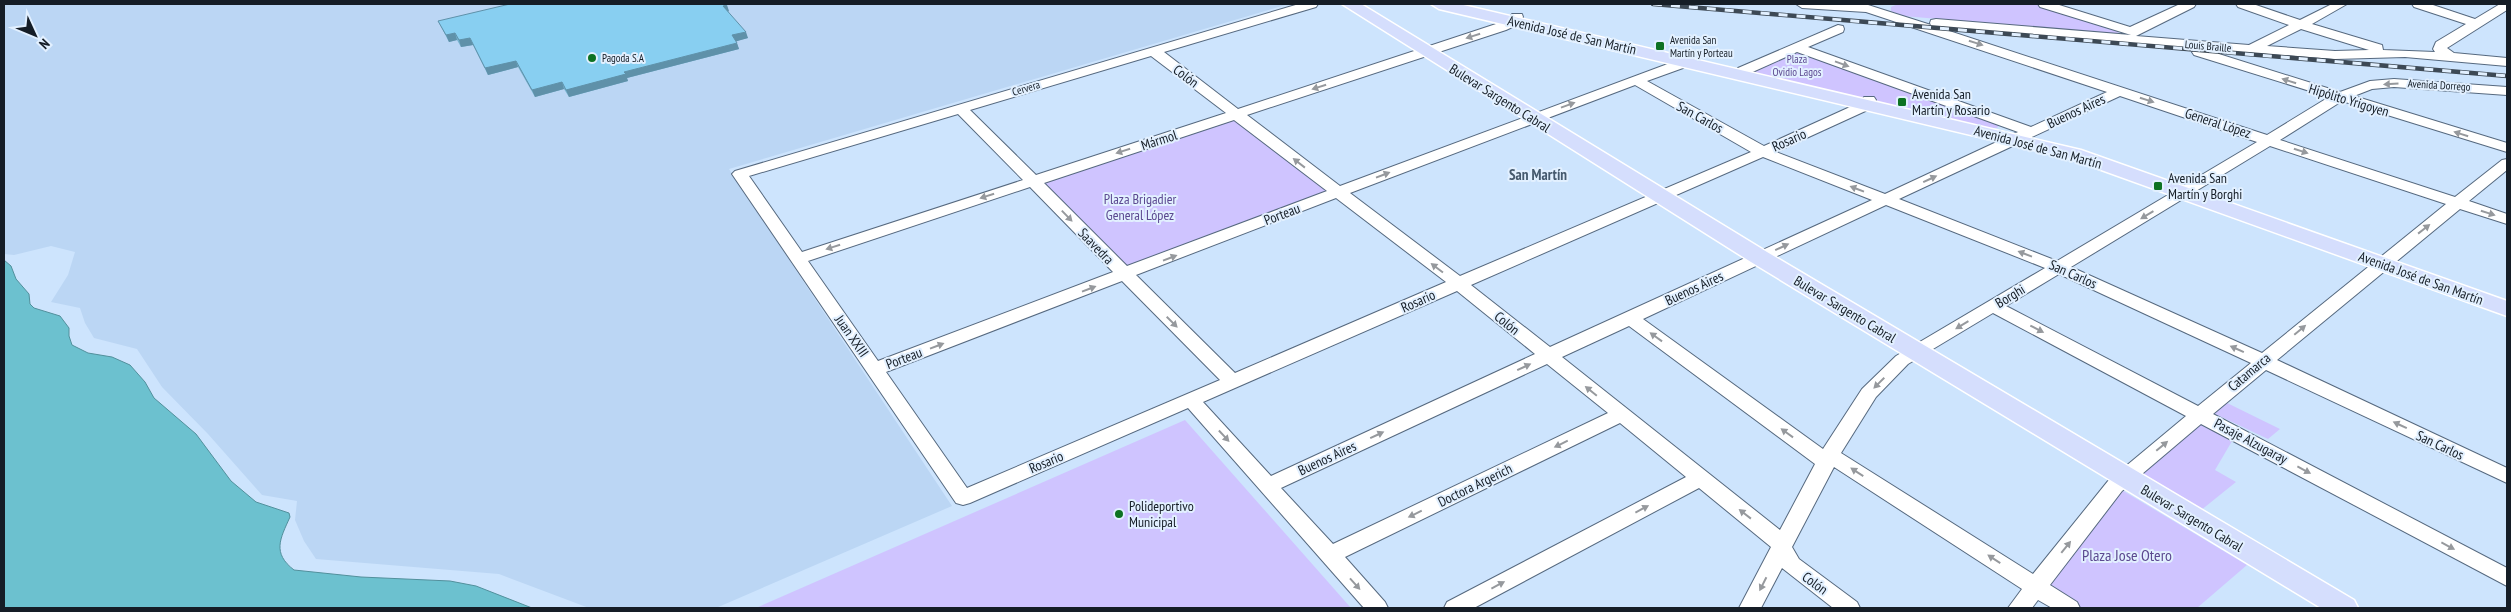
<svg xmlns="http://www.w3.org/2000/svg" width="2511" height="612" font-family="'PT Sans Narrow',sans-serif">
  <rect width="100%" height="100%" fill="#cde4fd"/>
  <path fill="#bbd6f4" d="M4 4H1289L729 169 952 506 716 608H589L499 574 316 559 304 541 295 520 297 501 262 495 208 434 162 387 137 349 94 338 85 323 80 308 51 302 68 275 75 252 51 246 14 255 4 254Z"/>
  <path fill="#cfc4ff" d="M1898 4H2038L2119 31 2117 34 1903 16 1891 11V7Z
    M1796 47 1995 120 1999 125 1997 128H1988L1744 71Z
    M1236 114 1337 192 1124 275 1033 181Z
    M2223 401 2280 429 2268 439 2211 412Z
    M2204 419 2235 436 2215 470 2236 482 2200 511 2137 476Z
    M1185 420 1351 608H756Z
    M2115 486 2247 565 2197 608H2069L2035 586Z"/>
  <path fill="#6cc1cf" stroke="#52909c" d="M4 260 11 266 16 279 29 294 30 304 34 308 60 316 69 328V336L72 345 88 353 112 357 130 365 145 382 154 398 196 434 231 481 256 502 289 513 290 517C280 539 272 553 294 570L361 577 450 581 476 586 532 608H4Z"/>
  <g fill="none" stroke-linecap="round" stroke-linejoin="round">
    <g stroke="#56697f" stroke-width="2">
      <path id="minor" d="M1299 4H1318L1316 7 1164 52 1238 109 1496 24 1509 18 1512 14H1522L1523 17 1519 24 1506 30 1247 115 1340 186 1673 62 1687 53 1694 57 1683 68 1647 81 1764 146 1861 102 1864 97H1874L1876 100 1872 108 1776 152 1885 194 2018 132 1797 52 1748 74H1738L1736 71 1738 68 1838 25 1843 26 1844 29 1843 32 1808 47 2031 127 2107 92 1866 12 1802 8 1796 4H1865L1931 25 1930 23 1931 20 1936 19 2131 35 2040 7 2038 4H2056L2130 27 2180 4H2196L2194 7 2136 36 2249 45 2289 25 2238 7 2236 4H2253L2300 20 2332 4H2347L2312 24 2382 45 2383 50 2435 52 2433 49 2436 42 2466 24 2414 7 2412 4H2430L2475 19 2500 4H2507V10L2447 48 2454 53 2507 58V66L2405 57 2335 59 2203 49 2340 92 2370 81 2394 79 2507 87V95L2394 87 2372 89 2354 96 2507 143V152L2342 101 2280 140 2455 197 2502 160 2507 159V170L2469 201 2507 214V224L2460 209 2277 360 2507 468V483L2266 370 2213 414 2507 568V586L2201 424 2122 491 2050 585 2077 602 2080 608H2052L2038 600 2032 608H2008L2022 589 1834 467 1792 547 1799 559 1857 602 1860 608H1833L1782 568 1761 608H1739L1771 547 1699 488 1474 608H1444L1447 602 1686 477 1620 423 1345 557 1385 602 1388 608H1364L1188 408 970 503 963 505 956 503 732 174 735 171ZM1934 26 2197 49 2192 52 2194 55 2329 97 2267 135ZM2301 29 2369 50 2335 51 2267 46ZM1151 56 1226 113 1036 175 970 110ZM1635 85 1751 152 1460 276 1350 193ZM2120 96 2257 142 2057 261 1899 199ZM958 114 1023 180 802 252 749 176ZM1234 120 1327 191 1127 266 1044 183ZM2270 146 2446 204 2262 353 2071 267ZM1763 157 1872 200 1550 347 1471 285ZM1030 187 1113 272 878 361 808 261ZM1336 198 1446 282 1235 373 1136 275ZM1886 205 2045 268 1896 356 1862 389 1823 449 1643 319ZM2059 274 2251 363 2198 406 2006 306ZM1122 281 1220 380 967 488 886 372ZM1457 291 1535 354 1271 476 1203 402ZM1993 313 2186 416 2108 481 2033 574 1841 453 1876 397 1908 364ZM1629 326 1815 464 1780 530 1562 357ZM1547 364 1608 413 1333 544 1281 488Z"/>
    </g>
    <g stroke="#fff" stroke-width="3">
      <path id="major" d="M1342 4H1361L1767 252 2354 600 2358 608H2321L1751 262Z
        M1431 4H1459L2081 150 2507 301V316L2068 158 1439 9Z"/>
    </g>
    <use href="#minor" fill="#fff" fill-rule="evenodd"/>
    <use href="#major" fill="#d5defd" fill-rule="evenodd"/>
    <g stroke="#3d4955" stroke-width="4.5">
      <path id="rail" d="M1653 4 2507 76"/>
    </g>
    <use href="#rail" stroke="#e2f0ff" stroke-width="3" stroke-dasharray="9" stroke-linecap="butt"/>
  </g>
  <path fill="#75b2cf" d="M729 11 728 12 748 38 736 41 739 49 627 78 628 81 569 97 564 89 535 97 518 67 488 75 473 45 461 47 457 40 449 42 438 21Z"/>
  <path fill="#5f91a9" d="M727 5 729 11 725 12 723 6Z
    M746 32 748 38 734 42 732 35Z
    M455 33 457 40 449 42 446 35Z
    M470 38 473 45 461 47 459 40Z
    M737 43 739 49 627 78 628 81 569 97 566 90 624 72Z
    M516 61 518 67 488 75 485 68Z
    M562 82 564 89 535 97 532 90Z"/>
  <path fill="#88cff1" stroke="#5f91a9" d="M510 4H726L727 5 723 6 746 32 732 35 737 43 624 72 626 74 566 90 562 82 532 90 516 61 485 68 470 38 459 40 455 33 446 35 438 21Z"/>
  <defs><path id="oneway-solid" d="M-6-.8H1V-3.2L6.5 0L1 3.2V.8H-6Z" transform="scale(1.25)"/></defs>
  <g fill="#96999d">
    <use href="#oneway-solid" transform="translate(1473 36) rotate(162)"/>
    <use href="#oneway-solid" transform="translate(1976 43) rotate(18)"/>
    <use href="#oneway-solid" transform="translate(1842 64) rotate(20)"/>
    <use href="#oneway-solid" transform="translate(2289 81) rotate(-162)"/>
    <use href="#oneway-solid" transform="translate(2391 84) rotate(177)"/>
    <use href="#oneway-solid" transform="translate(1319 87) rotate(162)"/>
    <use href="#oneway-solid" transform="translate(2147 100) rotate(18)"/>
    <use href="#oneway-solid" transform="translate(1568 105) rotate(-20)"/>
    <use href="#oneway-solid" transform="translate(2461 134) rotate(-163)"/>
    <use href="#oneway-solid" transform="translate(1123 151) rotate(162)"/>
    <use href="#oneway-solid" transform="translate(2301 151) rotate(18)"/>
    <use href="#oneway-solid" transform="translate(1299 163) rotate(-142)"/>
    <use href="#oneway-solid" transform="translate(1383 175) rotate(-21)"/>
    <use href="#oneway-solid" transform="translate(1930 179) rotate(-25)"/>
    <use href="#oneway-solid" transform="translate(1857 189) rotate(-159)"/>
    <use href="#oneway-solid" transform="translate(987 196) rotate(162)"/>
    <use href="#oneway-solid" transform="translate(2488 213) rotate(18)"/>
    <use href="#oneway-solid" transform="translate(2147 215) rotate(149)"/>
    <use href="#oneway-solid" transform="translate(1067 216) rotate(46)"/>
    <use href="#oneway-solid" transform="translate(2424 229) rotate(-38)"/>
    <use href="#oneway-solid" transform="translate(833 247) rotate(162)"/>
    <use href="#oneway-solid" transform="translate(1782 247) rotate(-25)"/>
    <use href="#oneway-solid" transform="translate(2025 254) rotate(-159)"/>
    <use href="#oneway-solid" transform="translate(1170 258) rotate(-21)"/>
    <use href="#oneway-solid" transform="translate(1437 268) rotate(-143)"/>
    <use href="#oneway-solid" transform="translate(1089 289) rotate(-21)"/>
    <use href="#oneway-solid" transform="translate(1172 322) rotate(45)"/>
    <use href="#oneway-solid" transform="translate(1962 325) rotate(149)"/>
    <use href="#oneway-solid" transform="translate(2037 329) rotate(27)"/>
    <use href="#oneway-solid" transform="translate(2300 330) rotate(-40)"/>
    <use href="#oneway-solid" transform="translate(1656 337) rotate(-144)"/>
    <use href="#oneway-solid" transform="translate(937 346) rotate(-21)"/>
    <use href="#oneway-solid" transform="translate(2237 349) rotate(-156)"/>
    <use href="#oneway-solid" transform="translate(1524 367) rotate(-25)"/>
    <use href="#oneway-solid" transform="translate(1879 383) rotate(135)"/>
    <use href="#oneway-solid" transform="translate(1591 391) rotate(-141)"/>
    <use href="#oneway-solid" transform="translate(2400 425) rotate(-155)"/>
    <use href="#oneway-solid" transform="translate(1787 433) rotate(-144)"/>
    <use href="#oneway-solid" transform="translate(1377 435) rotate(-25)"/>
    <use href="#oneway-solid" transform="translate(1224 436) rotate(47)"/>
    <use href="#oneway-solid" transform="translate(1561 444) rotate(154)"/>
    <use href="#oneway-solid" transform="translate(2162 446) rotate(-40)"/>
    <use href="#oneway-solid" transform="translate(2304 470) rotate(28)"/>
    <use href="#oneway-solid" transform="translate(1857 472) rotate(-147)"/>
    <use href="#oneway-solid" transform="translate(1642 509) rotate(-28)"/>
    <use href="#oneway-solid" transform="translate(1415 514) rotate(154)"/>
    <use href="#oneway-solid" transform="translate(1745 514) rotate(-142)"/>
    <use href="#oneway-solid" transform="translate(2448 546) rotate(28)"/>
    <use href="#oneway-solid" transform="translate(2066 547) rotate(-51)"/>
    <use href="#oneway-solid" transform="translate(1994 559) rotate(-147)"/>
    <use href="#oneway-solid" transform="translate(1355 584) rotate(48)"/>
    <use href="#oneway-solid" transform="translate(1763 584) rotate(117)"/>
    <use href="#oneway-solid" transform="translate(1498 585) rotate(-28)"/>
  </g>
  <g fill="#0d7222" stroke="#e2f0ff" stroke-width="2">
    <rect x="1655" y="41" width="10" height="10" rx="2.5"/>
    <circle cx="592" cy="58" r="5"/>
    <rect x="1897" y="97" width="10" height="10" rx="2.5"/>
    <rect x="2153" y="181" width="10" height="10" rx="2.5"/>
    <circle cx="1119" cy="514" r="5"/>
  </g>
  <g text-anchor="middle" stroke-width="4" stroke-linejoin="round" paint-order="stroke">
    <g font-size="11" fill="#151d26" stroke="#e2f0ff" text-anchor="start">
      <text x="1670" y="44">Avenida San<tspan x="1670" dy="13">Martín y Porteau</tspan></text>
      <text x="602" y="62">Pagoda S.A</text>
    </g>
    <g font-size="11" fill="#151d26" stroke="#e2f0ff">
      <text transform="translate(2208 46) rotate(5)" y="4">Louis Braille</text>
      <text transform="translate(2439 85) rotate(3)" y="4">Avenida Dorrego</text>
      <text transform="translate(1026 88) rotate(-17)" y="4">Cervera</text>
    </g>
    <g font-size="11" fill="#5b4890" stroke="#e2f0ff">
      <text x="1797" y="63">Plaza<tspan x="1797" dy="13">Ovidio Lagos</tspan></text>
    </g>
    <g font-size="14" fill="#151d26" stroke="#e2f0ff">
      <text transform="translate(1572 35) rotate(13)" y="5">Avenida José de San Martín</text>
      <text transform="translate(1186 76) rotate(37)" y="5">Colón</text>
      <text transform="translate(1500 98) rotate(32)" y="5">Bulevar Sargento Cabral</text>
      <text transform="translate(2349 100) rotate(17)" y="5">Hipólito Yrigoyen</text>
      <text transform="translate(2076 111) rotate(-25)" y="5">Buenos Aires</text>
      <text transform="translate(1700 117) rotate(29)" y="5">San Carlos</text>
      <text transform="translate(2218 123) rotate(18)" y="5">General López</text>
      <text transform="translate(1159 140) rotate(-18)" y="5">Mármol</text>
      <text transform="translate(1789 140) rotate(-24)" y="5">Rosario</text>
      <text transform="translate(2038 147) rotate(15)" y="5">Avenida José de San Martín</text>
      <text transform="translate(1282 214) rotate(-21)" y="5">Porteau</text>
      <text transform="translate(1096 246) rotate(46)" y="5">Saavedra</text>
      <text transform="translate(2073 274) rotate(24)" y="5">San Carlos</text>
      <text transform="translate(2421 278) rotate(20)" y="5">Avenida José de San Martín</text>
      <text transform="translate(1694 288) rotate(-25)" y="5">Buenos Aires</text>
      <text transform="translate(2010 296) rotate(-31)" y="5">Borghi</text>
      <text transform="translate(1418 301) rotate(-24)" y="5">Rosario</text>
      <text transform="translate(1845 309) rotate(31)" y="5">Bulevar Sargento Cabral</text>
      <text transform="translate(1507 323) rotate(39)" y="5">Colón</text>
      <text transform="translate(852 336) rotate(55)" y="5">Juan XXIII</text>
      <text transform="translate(904 358) rotate(-21)" y="5">Porteau</text>
      <text transform="translate(2249 372) rotate(-40)" y="5">Catamarca</text>
      <text transform="translate(2251 441) rotate(28)" y="5">Pasaje Alzugaray</text>
      <text transform="translate(2440 445) rotate(25)" y="5">San Carlos</text>
      <text transform="translate(1327 458) rotate(-25)" y="5">Buenos Aires</text>
      <text transform="translate(1046 462) rotate(-23)" y="5">Rosario</text>
      <text transform="translate(1475 485) rotate(-26)" y="5">Doctora Argerich</text>
      <text transform="translate(2192 518) rotate(31)" y="5">Bulevar Sargento Cabral</text>
      <text transform="translate(1815 583) rotate(36)" y="5">Colón</text>
    </g>
    <g font-size="14" fill="#151d26" stroke="#e2f0ff" text-anchor="start">
      <text x="1912" y="99">Avenida San<tspan x="1912" dy="16">Martín y Rosario</tspan></text>
      <text x="2168" y="183">Avenida San<tspan x="2168" dy="16">Martín y Borghi</tspan></text>
      <text x="1129" y="511">Polideportivo<tspan x="1129" dy="16">Municipal</tspan></text>
    </g>
    <g font-size="14" fill="#5b4890" stroke="#e2f0ff">
      <text x="1140" y="204">Plaza Brigadier<tspan x="1140" dy="16">General López</tspan></text>
    </g>
    <g font-size="15" font-weight="bold" fill="#465a6e" stroke="#e2f0ff">
      <text x="1538" y="180">San Martín</text>
    </g>
    <g font-size="16" fill="#5b4890" stroke="#e2f0ff">
      <text x="2127" y="561">Plaza Jose Otero</text>
    </g>
  </g>
  <rect width="2511" height="612" fill="none" stroke="#151d26" stroke-width="10"/>
  <g transform="translate(35 35) rotate(134)" stroke="#e2f0ff" stroke-width="4" paint-order="stroke">
  <path d="M0-4L9 19L0 12L-9 19Z" fill="#151d26"/>
  <text y="-8" font-size="14" font-weight="bold" text-anchor="middle" fill="#151d26">N</text>
  </g>
</svg>
